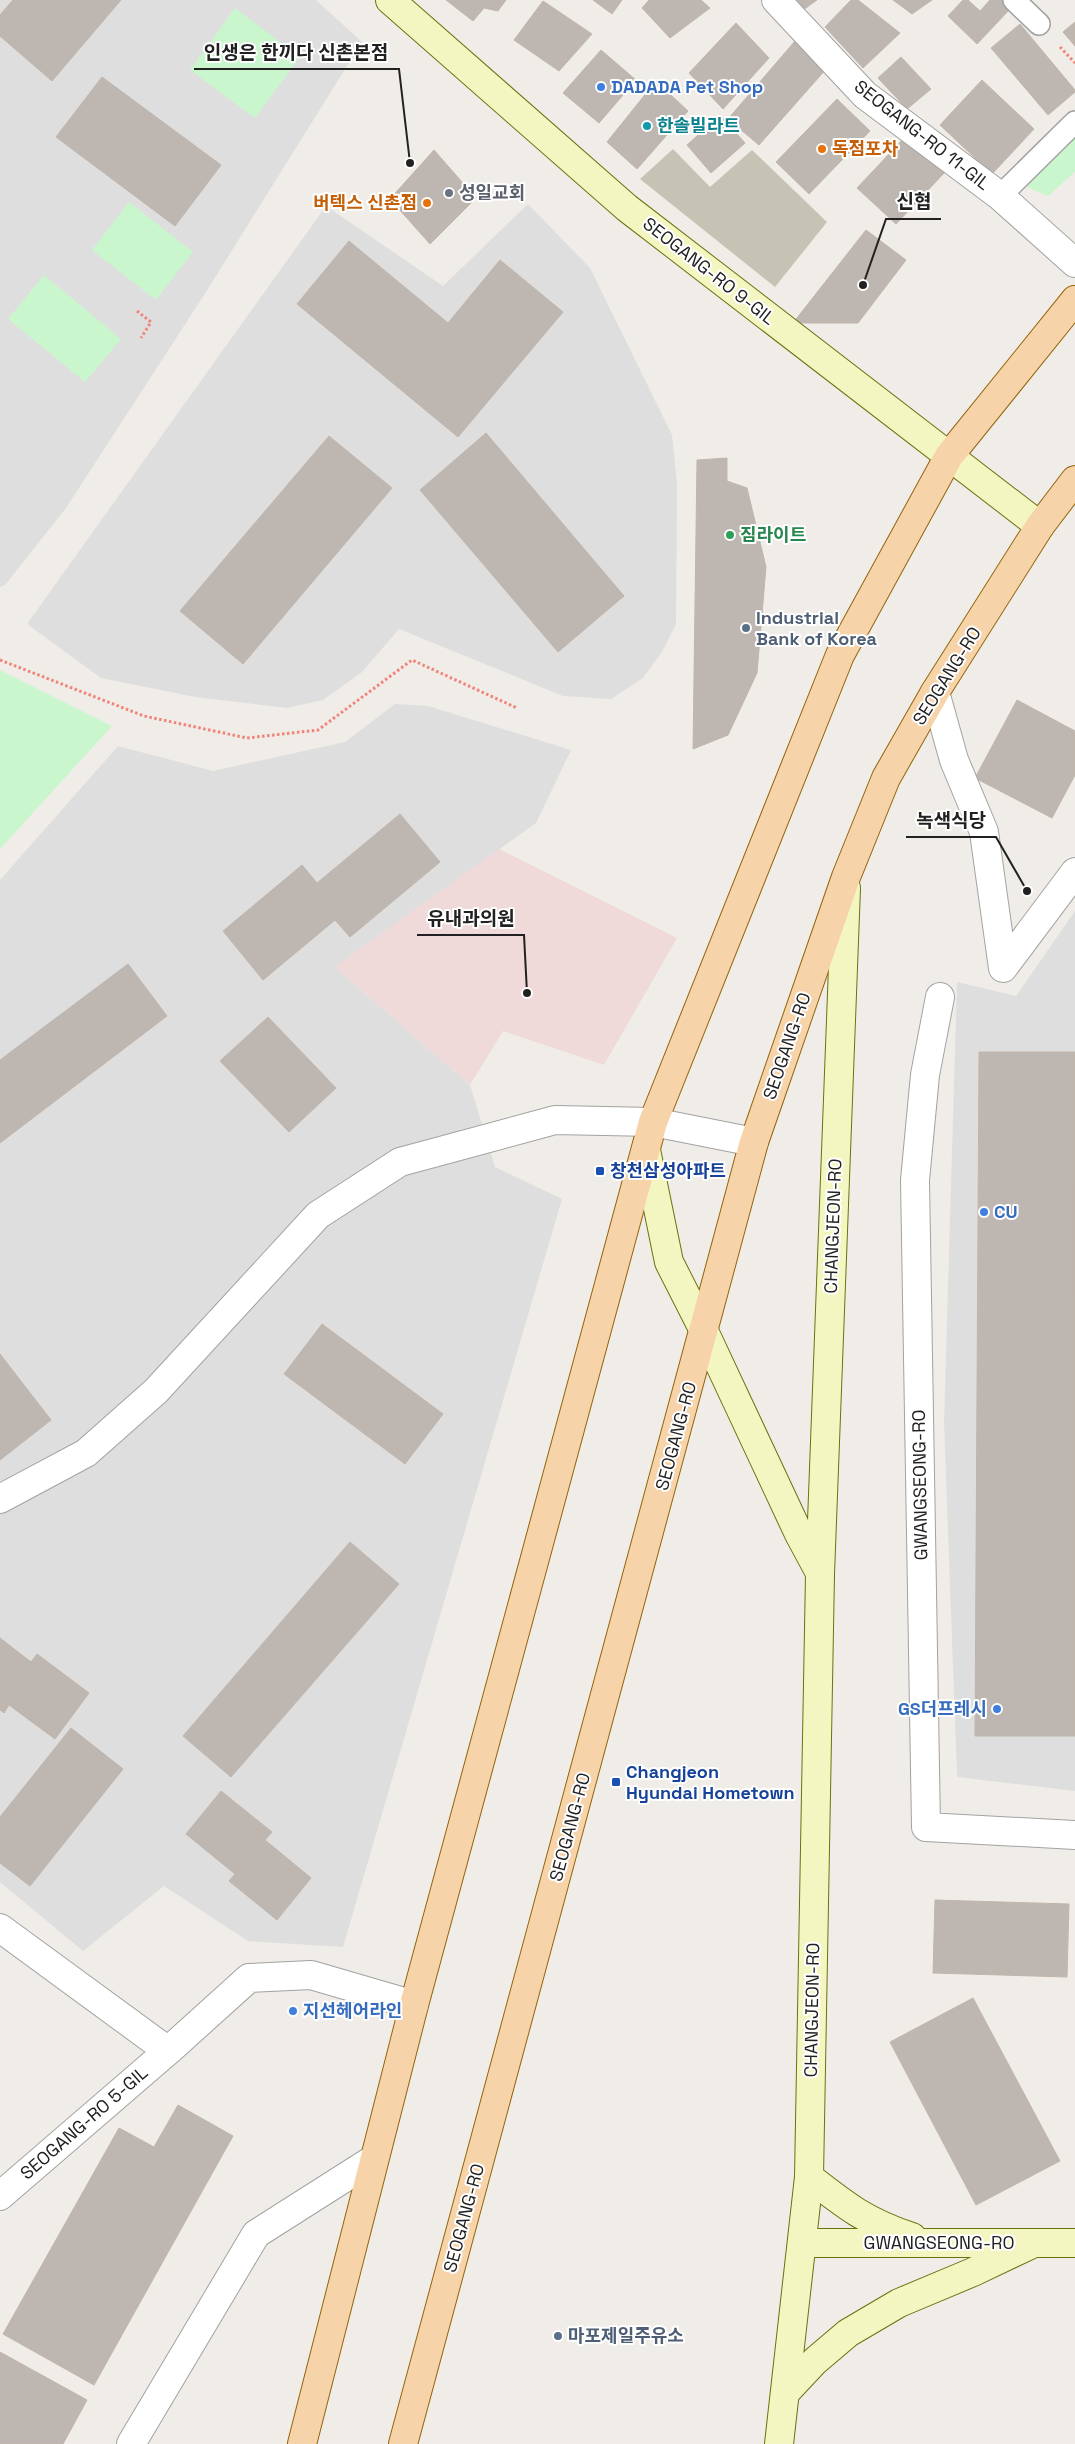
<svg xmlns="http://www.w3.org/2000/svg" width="1075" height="2444" font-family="'Space Grotesk','Noto Sans KR',sans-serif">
  <rect width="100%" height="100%" fill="#f0ede8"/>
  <path fill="#dfdede" d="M0 0H316L362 42 206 292 66 508 5 585 0 587Z
    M528 204 590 268 672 435 677 484 676 624 662 652 643 678 611 699 563 696 399 629 362 672 323 700 287 708 195 697 101 678 27 624 326 206 443 286Z
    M395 704 428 706 571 750 536 823 335 967 470 1085 495 1167 562 1199 343 1947 248 1941 164 1886 83 1951 0 1882V880L118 746 213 771 345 742Z
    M1075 911V1791L957 1777 944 1422 957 982 1016 996Z"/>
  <path fill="#f0d9d9" d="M499 849 677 938 604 1065 503 1031 470 1085 335 967Z"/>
  <path fill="#c5c4b4" d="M673 149 710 187 752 150 827 222 775 287 640 179Z"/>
  <path fill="#c9f6cc" d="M235 8 300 57 255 118 190 70Z
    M1075 138V172L1048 196 1025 186Z
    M129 202 193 252 156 300 92 250Z
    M44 275 121 339 85 382 8 319Z
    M0 670 112 726 0 849Z"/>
  <path fill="#beb7b1" stroke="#c1b5ab" d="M13 0H121L52 81 0 36V15Z
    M446 0H506L498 11 484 8 473 21Z
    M593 0H622L612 14Z
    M649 0H701L710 8 670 38 642 8Z
    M795 0H817L803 10Z
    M851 0H858L900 33 863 68 825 27Z
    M893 0H932L912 14Z
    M963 0H968L980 11 990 0H1002L1011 8 977 44 948 16Z
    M543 1 592 34 559 71 514 40Z
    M1075 22V46L1063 32Z
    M736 23 769 58 723 109 689 73Z
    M1020 24 1075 90V92L1048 115 991 48Z
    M795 41 827 68 759 145 728 119Z
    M601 50 636 80 599 123 563 93Z
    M901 57 931 89 907 109 878 78Z
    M102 77 221 165 175 226 56 137Z
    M982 80 1034 129 992 174 940 125Z
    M656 81 688 111 637 169 607 142Z
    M837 99 870 131 809 194 776 162Z
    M720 115 745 143 711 173 687 145Z
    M907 135 946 171 896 224 857 188Z
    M434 150 476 198 430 244 390 199Z
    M866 230 906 260 858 323H793Z
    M349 241 448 323 500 260 563 312 458 437 297 304Z
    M486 433 624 596 558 652 420 490Z
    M329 436 392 488 243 664 180 611Z
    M727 458V481L747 488 766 567 757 673 728 735 693 749 697 460Z
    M1017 700 1075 731V775L1052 818 975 778Z
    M400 814 440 862 350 937 335 920 263 980 223 931 302 865 317 883Z
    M128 964 167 1016 0 1143V1060Z
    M268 1017 336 1088 289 1132 220 1061Z
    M979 1052H1075V1736H975Z
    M1038 1145 1075 1184V1297L981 1198Z
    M322 1324 443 1414 405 1464 284 1374Z
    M0 1354 51 1420 0 1460Z
    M350 1542 399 1584 231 1777 183 1736Z
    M0 1638 31 1662 37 1654 89 1693 55 1739 9 1705 4 1713 0 1710Z
    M71 1728 123 1769 30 1886 0 1863V1817Z
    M221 1791 272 1832 265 1840 311 1878 277 1920 229 1881 235 1874 186 1834Z
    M935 1900 1069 1904 1067 1977 933 1973Z
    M973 1998 1060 2161 976 2205 890 2042Z
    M178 2105 233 2136 94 2385 3 2334 119 2128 154 2147Z
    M0 2352 87 2400 63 2444H0Z"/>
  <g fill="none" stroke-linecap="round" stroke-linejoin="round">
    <g stroke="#a2a2a2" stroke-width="24">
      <path id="lane" d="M1014 0 1039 24
        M1000 196 1075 122"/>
    </g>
    <g stroke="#a2a2a2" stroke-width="30">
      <path id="street" d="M776 0 865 95 1000 196 1075 263
        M935 692 954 760 984 832 1003 968
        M1003 968 1075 872
        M940 997 925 1075 915 1180 926 1827 1075 1835
        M0 1499 86 1453 156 1391 318 1215 400 1162 555 1120 653 1122 754 1142
        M0 1928 168 2051 249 1978 311 1975 414 2005
        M0 2196 168 2051
        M131 2444 256 2234 374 2159"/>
    </g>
    <g stroke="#69730d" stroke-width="30">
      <path id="secondary" d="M390 0 627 208 1040 526
        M646 1150 669 1262 704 1331 799 1534 820 1573
        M809 2177C846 2206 866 2222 912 2237
        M803 2243H1075
        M785 2393 815 2361 848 2333 899 2303 973 2272 1034 2243
        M779 2444 809 2177 820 1574 846 888"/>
    </g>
    <g stroke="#93640b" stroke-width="30">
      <path id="primary" d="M302 2444 414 2005 653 1122 840 655 949 456 1075 300
        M403 2444 754 1142 846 877 886 778 935 692 1040 526 1075 480"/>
    </g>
    <path stroke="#f18379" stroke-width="3" stroke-dasharray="2.5 2.5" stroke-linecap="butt" d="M1060 47 1075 63
      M137 311 151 322 141 338
      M0 660 144 716 247 738 318 730 412 660 517 708"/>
    <use href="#lane" stroke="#fff" stroke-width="21"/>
    <use href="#street" stroke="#fff" stroke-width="28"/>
    <use href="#secondary" stroke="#f4f6c1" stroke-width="28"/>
    <use href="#primary" stroke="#f6d3a8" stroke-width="28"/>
  </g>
  <g fill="#3f7fe0" stroke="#fff" stroke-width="2">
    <circle cx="601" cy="87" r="5"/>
    <circle cx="984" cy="1212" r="5"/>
    <circle cx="997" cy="1709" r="5"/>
    <circle cx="293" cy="2011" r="5"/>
  </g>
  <circle fill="#0f9aa8" stroke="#fff" stroke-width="2" cx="647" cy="126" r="5"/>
  <g fill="#e8710a" stroke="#fff" stroke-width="2">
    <circle cx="822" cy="149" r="5"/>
    <circle cx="427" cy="203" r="5"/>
  </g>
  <circle fill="#6b7280" stroke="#fff" stroke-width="2" cx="449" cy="193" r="5"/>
  <circle fill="#2e9e5b" stroke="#fff" stroke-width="2" cx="730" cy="535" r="5"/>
  <g fill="#5c6f8a" stroke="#fff" stroke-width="2">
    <circle cx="746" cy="628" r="5"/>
    <circle cx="558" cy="2336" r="5"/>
  </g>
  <g fill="#1a4fb4" stroke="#fff" stroke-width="2">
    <rect x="595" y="1166" width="10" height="10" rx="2.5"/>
    <rect x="611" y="1777" width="10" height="10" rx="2.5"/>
  </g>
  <g text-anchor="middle" stroke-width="4" stroke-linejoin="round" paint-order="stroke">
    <g font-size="18" font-weight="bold" fill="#366cbe" stroke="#fff" text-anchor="start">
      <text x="611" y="93">DADADA Pet Shop</text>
      <text x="994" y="1218">CU</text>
      <text x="987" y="1715" text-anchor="end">GS더프레시</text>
      <text x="303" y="2017">지선헤어라인</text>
    </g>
    <g font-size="18" font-weight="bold" fill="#0d838f" stroke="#fff" text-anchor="start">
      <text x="657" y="132">한솔빌라트</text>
    </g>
    <g font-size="18" fill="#212121" stroke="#fff">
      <text transform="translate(922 135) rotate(38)" y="6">SEOGANG-RO 11-GIL</text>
      <text transform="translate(709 271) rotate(38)" y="6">SEOGANG-RO 9-GIL</text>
      <text transform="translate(947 676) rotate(-58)" y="6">SEOGANG-RO</text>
      <text transform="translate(787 1046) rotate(-71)" y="6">SEOGANG-RO</text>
      <text transform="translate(833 1226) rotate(-88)" y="6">CHANGJEON-RO</text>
      <text transform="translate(676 1436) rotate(-75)" y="6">SEOGANG-RO</text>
      <text transform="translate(920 1485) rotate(-91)" y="6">GWANGSEONG-RO</text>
      <text transform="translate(570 1827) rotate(-75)" y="6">SEOGANG-RO</text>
      <text transform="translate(812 2010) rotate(-89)" y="6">CHANGJEON-RO</text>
      <text transform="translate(84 2123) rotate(-41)" y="6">SEOGANG-RO 5-GIL</text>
      <text transform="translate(464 2218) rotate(-75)" y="6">SEOGANG-RO</text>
      <text x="939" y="2249">GWANGSEONG-RO</text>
    </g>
    <g font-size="18" font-weight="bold" fill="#c56008" stroke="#fff" text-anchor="start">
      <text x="832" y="155">독점포차</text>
      <text x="417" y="209" text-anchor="end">버텍스 신촌점</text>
    </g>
    <g font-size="18" font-weight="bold" fill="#5b616d" stroke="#fff" text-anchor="start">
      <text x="459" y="199">성일교회</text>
    </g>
    <g font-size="18" font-weight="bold" fill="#27864d" stroke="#fff" text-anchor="start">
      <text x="740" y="541">짐라이트</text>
    </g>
    <g font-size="18" font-weight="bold" fill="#4e5e75" stroke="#fff" text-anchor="start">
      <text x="756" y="624">Industrial<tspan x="756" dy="21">Bank of Korea</tspan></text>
      <text x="568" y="2342">마포제일주유소</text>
    </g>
    <g font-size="18" font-weight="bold" fill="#164399" stroke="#fff" text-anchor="start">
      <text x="610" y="1177">창천삼성아파트</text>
      <text x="626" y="1778">Changjeon<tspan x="626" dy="21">Hyundai Hometown</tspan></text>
    </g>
  </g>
  <path fill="none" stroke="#212121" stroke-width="2" d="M410 163L399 69H194M863 285L886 219H941M1027 891L996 837H906M527 993L524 935H417"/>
  <g fill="#212121" stroke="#fff" stroke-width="2">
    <circle cx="410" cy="163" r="5"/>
    <circle cx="863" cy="285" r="5"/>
    <circle cx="1027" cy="891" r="5"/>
    <circle cx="527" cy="993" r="5"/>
  </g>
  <g font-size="19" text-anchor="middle" font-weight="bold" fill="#212121" stroke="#fff" stroke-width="4" stroke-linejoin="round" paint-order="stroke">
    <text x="296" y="59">인생은 한끼다 신촌본점</text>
    <text x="914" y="208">신협</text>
    <text x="951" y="827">녹색식당</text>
    <text x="471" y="925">유내과의원</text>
  </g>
</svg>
